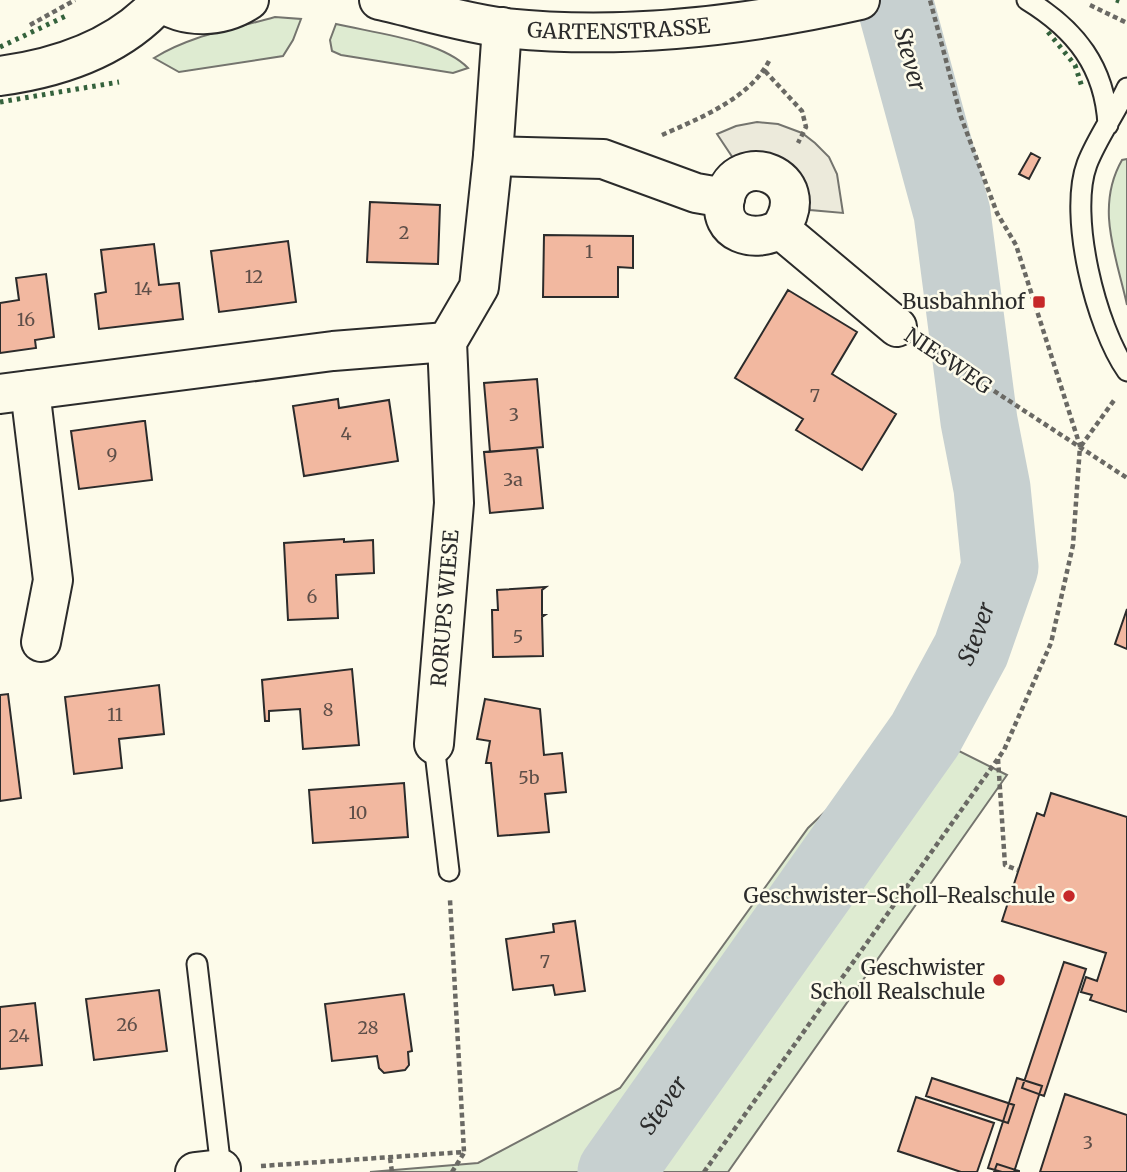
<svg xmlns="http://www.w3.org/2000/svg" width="1127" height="1172" font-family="Merriweather,serif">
  <rect width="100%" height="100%" fill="#fdfbea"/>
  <path fill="#deebd1" stroke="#74746e" stroke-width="2" d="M275 17 301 19 293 40 283 56 179 72 154 58C191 35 233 29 275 17Z
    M336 24C374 33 441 40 468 68L453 73 341 55 332 51 330 40Z
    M1127 159V305C1116 255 1095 207 1122 160Z
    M913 728 1007 775 728 1172H370L478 1163 620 1088 808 828Z"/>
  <path fill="#eceadb" stroke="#74746e" stroke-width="2" d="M757 122 778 124 802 133 815 143 829 157 837 174 843 213 810 210 803 179 792 167 735 161 717 134 736 126Z"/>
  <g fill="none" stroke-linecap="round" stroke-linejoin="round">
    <path stroke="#c7d0d0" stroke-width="77" id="s1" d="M616 1172 925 735 971 650 1000 567 992 488 979 421 952 213 894 0"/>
  </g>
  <path fill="#f2b8a0" stroke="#2b2b2b" stroke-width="2" d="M1031 153 1040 158 1029 179 1019 174Z
    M370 202 440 205 438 264 367 262Z
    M544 235 633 236V268L618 267V297H543Z
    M288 241 296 302 219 312 211 251Z
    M154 244 159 285 179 283 183 319 99 329 95 294 106 292 101 250Z
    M46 274 54 337 35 340 36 348 0 353V303L19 300 16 278Z
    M788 290 857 332 832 374 896 414 862 470 796 430 803 419 735 378Z
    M537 379 543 447 490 452 484 383Z
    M338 399 339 408 389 400 398 461 304 476 293 406Z
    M143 421H145L152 480 79 489 71 431Z
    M537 448 543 508 490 513 484 452Z
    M344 539V542L373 540 374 573 336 575 338 618 288 620 284 543Z
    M546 587 542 590V615H545L542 617 543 656 493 657 492 610H498L497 590Z
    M1127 609V649L1115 644Z
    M352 669 359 745 303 749 300 709 269 711V721H265L262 680Z
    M159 685 164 734 119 739 122 768 74 774 65 697Z
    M8 694 21 798 0 801V695Z
    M485 699 540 709 544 755 562 753 566 792 545 794 549 832 498 836 491 763H486L490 741 477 739Z
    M404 783 408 837 313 843 309 790Z
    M1051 793 1127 817V1012L1090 1000 1092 995 1081 992 1086 977 1097 981 1106 953 1002 921 1037 813 1044 816Z
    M575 921 585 991 555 995 553 985 513 990 506 939 554 932 553 924Z
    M1064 962 1086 969 1044 1096 1022 1088Z
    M159 990 167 1051 94 1060 86 999Z
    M404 994 412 1051 408 1052 409 1065 405 1070 384 1073 379 1068 377 1056 332 1061 325 1004Z
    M35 1003 42 1065 0 1069V1007Z
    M932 1078 1014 1105 1008 1123 926 1096Z
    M1017 1078 1042 1086 1014 1172H1002L988 1168Z
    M1065 1094 1127 1115V1172H1040Z
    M916 1097 994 1123 977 1172H961L898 1151Z
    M997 1164 1019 1171V1172H994Z"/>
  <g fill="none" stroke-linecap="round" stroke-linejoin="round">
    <g stroke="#2b2b2b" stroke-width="23">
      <path id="lane" d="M1027 0C1076 30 1105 67 1108 125
        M1127 88C1115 114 1097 138 1087 164 1068 215 1096 327 1127 371
        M434 744 449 871
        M197 964 221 1169"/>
    </g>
    <g stroke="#2b2b2b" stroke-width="42">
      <g id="street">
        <path d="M493 156 603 159 696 193 725 198C717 234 755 244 780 229L897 327"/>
        <path d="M725 198C735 147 818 175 780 229"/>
        <path d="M30 390 53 580 41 642"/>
        <path d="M0 394 333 351 447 342"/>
        <path id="s2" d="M434 744 454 503 447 342 479 287 493 156 502 27"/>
        <path d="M195 1172 221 1169"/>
      </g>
    </g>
    <g stroke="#2b2b2b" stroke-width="42">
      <g id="secondary">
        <path d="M158 0C185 20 222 18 249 0"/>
        <path id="s3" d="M379 0C420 9 463 23 505 28 622 40 745 26 860 0"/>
        <path d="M0 76C59 68 120 47 160 2"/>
      </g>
    </g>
    <path stroke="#6a6964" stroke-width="4.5" stroke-dasharray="5 3.5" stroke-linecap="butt" d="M1090 5 1127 23
      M30 25 75 0
      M765 71 802 111 806 127 798 143
      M662 135C700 118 751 98 770 59
      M930 349 1127 478
      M1081 446 1115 399
      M998 759 1005 865 1018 870
      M390 1158 392 1172
      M261 1166 464 1152 450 900
      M452 1172 464 1153
      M704 1172 1004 750 1051 643 1073 545 1080 446 1016 245 997 213 961 117 930 0"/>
    <use href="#lane" stroke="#fdfbea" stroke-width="19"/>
    <use href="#street" stroke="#fdfbea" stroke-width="38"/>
    <use href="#secondary" stroke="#fdfbea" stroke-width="38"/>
    <path stroke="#34623c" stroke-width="5" stroke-dasharray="3.5 5" stroke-linecap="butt" d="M1116 0 1122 2
      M1048 32 1075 65 1082 87
      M0 47 68 15
      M0 102 119 82"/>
  </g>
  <g fill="#c62828" stroke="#fdfbea" stroke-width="2.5">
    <rect x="1032" y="295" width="14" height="14" rx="3.5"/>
    <circle cx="1069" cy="896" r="7"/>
    <circle cx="999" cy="980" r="7"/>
  </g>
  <g text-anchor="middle" stroke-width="5" stroke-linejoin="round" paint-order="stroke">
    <g font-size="18" fill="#5d4e48">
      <text x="404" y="239">2</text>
      <text x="589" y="258">1</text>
      <text x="254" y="283">12</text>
      <text x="143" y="295">14</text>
      <text x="26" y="326">16</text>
      <text x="815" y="402">7</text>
      <text x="514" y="421">3</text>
      <text x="346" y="440">4</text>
      <text x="112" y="461">9</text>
      <text x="513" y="486">3a</text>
      <text x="312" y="603">6</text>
      <text x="518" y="643">5</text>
      <text x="328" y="716">8</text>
      <text x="115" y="721">11</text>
      <text x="529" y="784">5b</text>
      <text x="358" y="819">10</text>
      <text x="545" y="968">7</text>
      <text x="127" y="1031">26</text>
      <text x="368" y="1034">28</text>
      <text x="19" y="1042">24</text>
      <text x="1088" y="1149">3</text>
    </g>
    <g font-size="21" fill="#2b2b2b" stroke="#fdfbea">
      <text dy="7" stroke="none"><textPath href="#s3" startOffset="243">GARTENSTRASSE</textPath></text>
      <text transform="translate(948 361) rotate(34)" y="7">NIESWEG</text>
      <text dy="7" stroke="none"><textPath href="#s2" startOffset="136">RORUPS WIESE</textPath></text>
    </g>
    <g font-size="21" fill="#2b2b2b" stroke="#fdfbea" text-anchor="end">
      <text x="1025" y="309">Busbahnhof</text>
      <text x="1055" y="903">Geschwister-Scholl-Realschule</text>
      <text x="985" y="975">Geschwister<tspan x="985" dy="24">Scholl Realschule</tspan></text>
    </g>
    <g font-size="23" font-style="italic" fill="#2b2b2b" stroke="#fdfbea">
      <text transform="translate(910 59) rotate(75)" y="8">Stever</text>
      <text dy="8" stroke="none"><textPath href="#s1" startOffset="649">Stever</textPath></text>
      <text dy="8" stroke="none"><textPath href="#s1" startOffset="82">Stever</textPath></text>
    </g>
  </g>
</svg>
